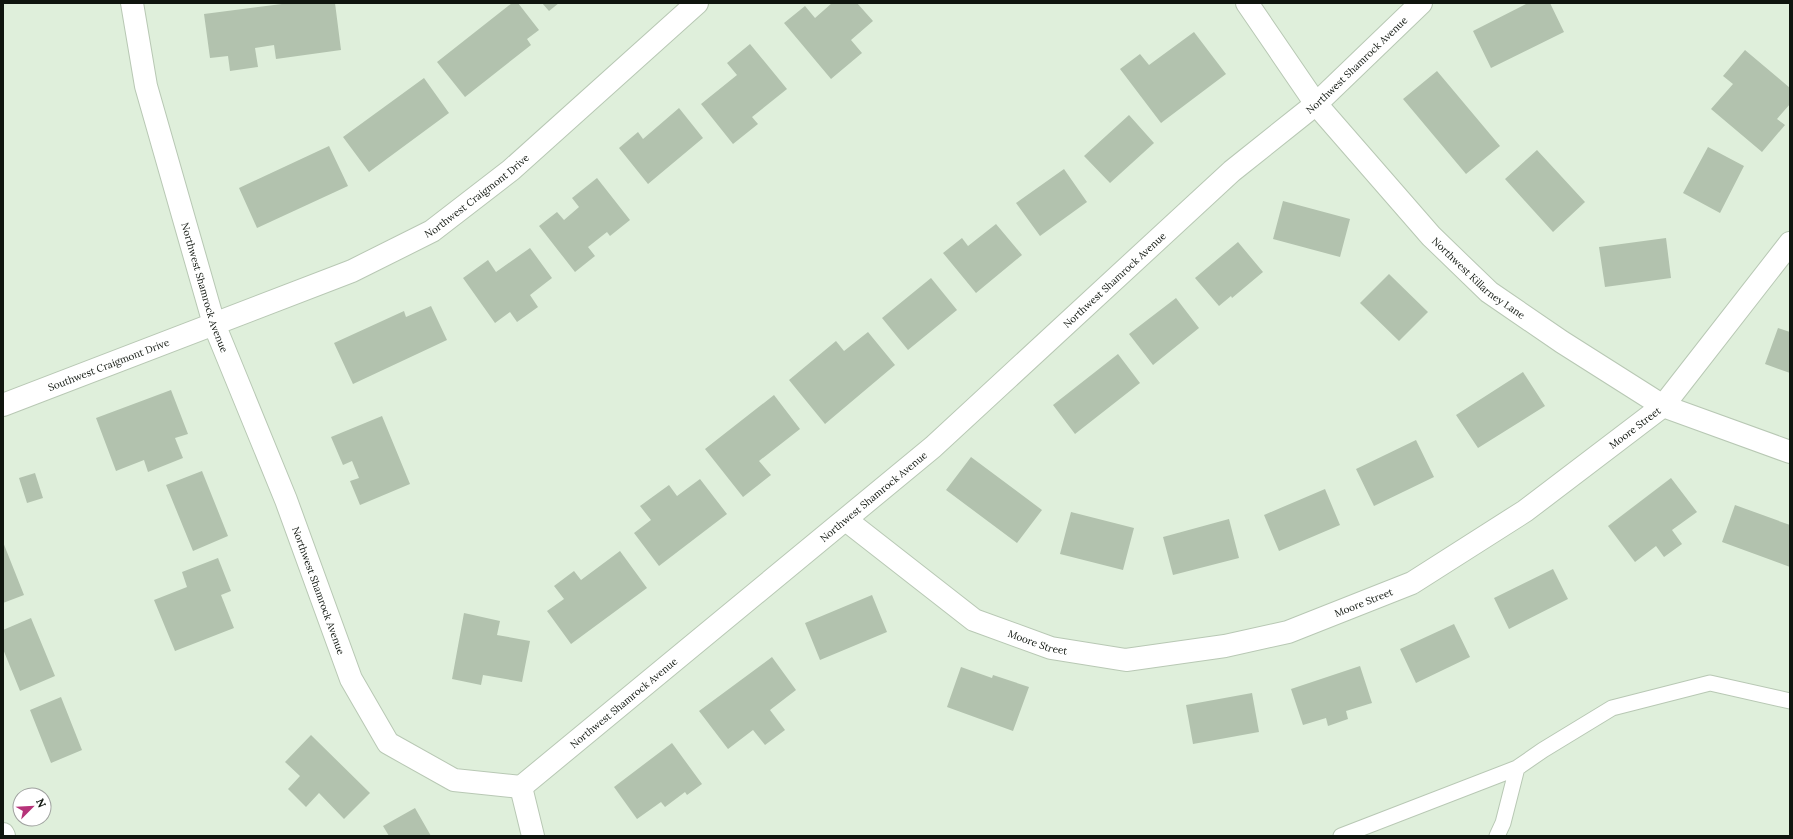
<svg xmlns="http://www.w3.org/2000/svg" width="1793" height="839" font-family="Lora,serif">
  <rect width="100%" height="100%" fill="#dfefdb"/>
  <path fill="#b2c2ae" d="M290 3H335L341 50 276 59 274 45 255 48 258 67 230 71 228 56 210 58 204 14Z
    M512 3H518L539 30 527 39 531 45 465 97 437 62Z
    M542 3H559L549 11Z
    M832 3H857L873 21 851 40 862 53 831 79 784 23 805 6 815 18Z
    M1528 3H1550L1564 32 1491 68 1473 31Z
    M1194 32 1226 74 1161 123 1120 69 1140 54 1149 65Z
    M750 44 787 89 752 117 758 124 733 144 701 104 737 75 727 63Z
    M1745 50 1790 88V104L1777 119 1785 125 1762 152 1711 109 1733 84 1723 76Z
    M1437 71 1500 146 1466 174 1403 99Z
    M424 78 449 113 369 172 343 137Z
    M679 108 703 138 648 184 619 148 638 132 643 139Z
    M1129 115 1154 143 1110 183 1084 156Z
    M329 146 348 186 257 228 239 188Z
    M1708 147 1744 166 1720 213 1683 193Z
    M1537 150 1585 202 1553 232 1505 179Z
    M1064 169 1087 202 1040 236 1016 203Z
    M597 178 630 220 610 236 607 232 588 247 595 256 575 272 539 226 557 212 564 220 579 207 572 198Z
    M1283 201 1350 219 1340 257 1273 239Z
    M996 224 1022 255 976 293 943 253 962 238 968 246Z
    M1666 238 1671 278 1605 287 1599 247Z
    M1238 242 1263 272 1232 298 1231 296 1219 306 1195 278Z
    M530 248 552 278 530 295 538 307 517 322 510 312 495 323 463 278 488 260 496 272Z
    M1389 274 1428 312 1399 341 1360 303Z
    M931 278 957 310 908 350 882 318Z
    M1176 298 1199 328 1153 365 1129 334Z
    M431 306 447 340 353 384 334 343 404 311 406 317Z
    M1778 328 1790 332V373L1765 364Z
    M868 332 895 365 825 424 789 380 836 341 844 351Z
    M1118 354 1140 383 1075 434 1053 405Z
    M1523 372 1545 406 1478 448 1456 415Z
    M171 390 188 434 175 438 183 458 148 472 144 460 116 471 96 418Z
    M774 395 800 429 759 461 771 475 743 497 705 449Z
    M382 416 410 484 360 505 350 481 359 478 352 461 343 465 331 437Z
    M1416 440 1434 477 1374 506 1356 469Z
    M971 457 1042 510 1017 543 946 490Z
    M202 471 228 536 193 551 166 485Z
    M35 473 43 498 27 503 19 478Z
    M1671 478 1697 512 1672 530 1682 544 1664 557 1656 546 1635 562 1608 526Z
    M700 479 727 514 659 566 634 533 651 520 640 506 669 485 677 496Z
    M1325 489 1340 525 1279 551 1264 515Z
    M1735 505 1790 525V567L1722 542Z
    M1071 512 1134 528 1123 570 1060 554Z
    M1229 519 1239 558 1173 575 1163 537Z
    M3 542 24 595 3 603Z
    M620 551 647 588 571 644 547 611 564 599 554 586 574 571 581 580Z
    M218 558 231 591 221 595 234 628 175 651 154 600 187 587 182 572Z
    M1553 569 1568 599 1509 629 1494 598Z
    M872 595 887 632 820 660 805 623Z
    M464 613 500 621 497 635 530 641 522 682 483 675 481 685 452 679Z
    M31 618 55 676 20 691 3 649V630Z
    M1454 624 1470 657 1416 683 1400 649Z
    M772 657 796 690 770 710 785 730 765 745 753 730 728 749 699 711Z
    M1360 666 1372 703 1346 711 1348 719 1328 726 1326 718 1303 725 1291 689Z
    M961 667 992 678 993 675 1029 687 1013 731 947 707Z
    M1252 693 1259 732 1193 744 1186 705Z
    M61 697 82 750 51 763 30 710Z
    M311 735 370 793 344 819 319 793 306 807 288 789 300 776 285 762Z
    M672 743 702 784 687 795 685 792 665 807 661 802 637 819 614 787Z
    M415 808 431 836H389L383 826Z"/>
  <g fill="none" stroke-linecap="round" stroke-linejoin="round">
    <g stroke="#b8c8b4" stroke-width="17">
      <path id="service" d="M1341 836 1517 768 1543 750 1612 708 1710 683 1790 701
        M1497 836 1503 823 1517 768"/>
    </g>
    <g stroke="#b8c8b4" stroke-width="24">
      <g id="minor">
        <path id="s1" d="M132 3 146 86 214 324 286 500 351 679 388 743 454 780 521 787 933 447 1232 171 1316 104 1421 3"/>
        <path id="s2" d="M1247 3 1316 104 1431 236 1489 292 1562 342 1663 406 1790 452"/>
        <path id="s3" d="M3 405 352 271 432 231 511 170 697 3"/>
        <path id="s4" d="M846 520 974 620 1051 648 1126 660 1225 646 1288 632 1412 583 1525 511 1663 406 1790 243"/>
        <path d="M521 787 533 836"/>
        <path d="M3 834 4 836"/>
      </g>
    </g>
    <use href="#service" stroke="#fff" stroke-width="15"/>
    <use href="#minor" stroke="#fff" stroke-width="22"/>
  </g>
  <g text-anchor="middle" stroke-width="3" stroke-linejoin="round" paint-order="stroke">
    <g font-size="10" fill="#0f150e" stroke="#fff">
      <text dy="4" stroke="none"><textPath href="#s1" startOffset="2034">Northwest Shamrock Avenue</textPath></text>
      <text dy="4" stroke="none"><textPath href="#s3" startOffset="520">Northwest Craigmont Drive</textPath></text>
      <text dy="4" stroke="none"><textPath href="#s2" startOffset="361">Northwest Killarney Lane</textPath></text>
      <text dy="4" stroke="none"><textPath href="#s1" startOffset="1710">Northwest Shamrock Avenue</textPath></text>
      <text dy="4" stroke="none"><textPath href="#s1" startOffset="294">Northwest Shamrock Avenue</textPath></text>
      <text dy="4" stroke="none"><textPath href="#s3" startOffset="113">Southwest Craigmont Drive</textPath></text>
      <text dy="4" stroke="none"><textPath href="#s4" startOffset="890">Moore Street</textPath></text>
      <text dy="4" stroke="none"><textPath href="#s1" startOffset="1386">Northwest Shamrock Avenue</textPath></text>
      <text dy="4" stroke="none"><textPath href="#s1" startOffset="618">Northwest Shamrock Avenue</textPath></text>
      <text dy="4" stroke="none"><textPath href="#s4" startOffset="566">Moore Street</textPath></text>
      <text dy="4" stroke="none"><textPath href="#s4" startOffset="230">Moore Street</textPath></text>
      <text dy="4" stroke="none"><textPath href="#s1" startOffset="1062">Northwest Shamrock Avenue</textPath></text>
    </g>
  </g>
  <rect width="1793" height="839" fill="none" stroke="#0f150e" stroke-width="8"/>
  <g transform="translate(32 807) rotate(66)"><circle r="19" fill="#ffffff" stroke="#9fa19f"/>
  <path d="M0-3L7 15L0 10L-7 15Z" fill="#b63379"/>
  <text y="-6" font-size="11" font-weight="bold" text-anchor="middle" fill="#0f150e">N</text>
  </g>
</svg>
